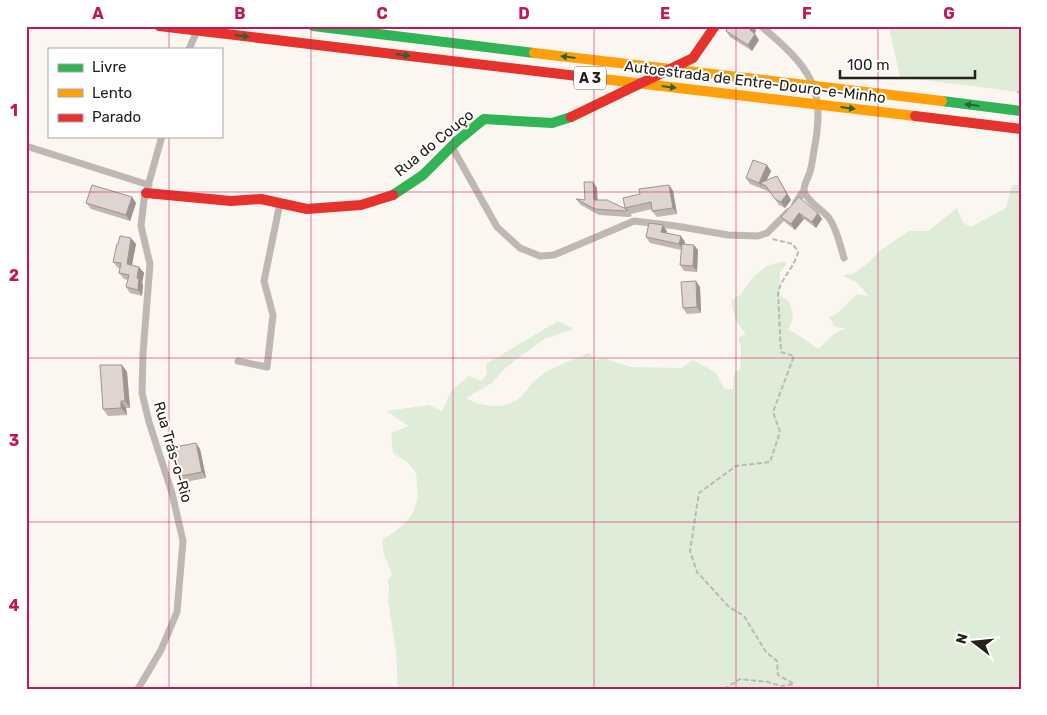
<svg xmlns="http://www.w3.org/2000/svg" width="1047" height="715" font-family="Rubik,sans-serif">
  <rect width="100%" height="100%" fill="#fbf6f0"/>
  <path fill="#deecd8" d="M1021 26V92L900 77 889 27Z
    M1012 185H1021V689H398L396 652 388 600 389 589 388 580 392 574 384 555 382 540C403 527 421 514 417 485 417 481 417 474 414 470 410 463 400 458 393 453L391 433 409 426 386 411 429 405 442 411 452 390 469 376 482 381 487 373 486 364 558 321 574 329 544 339 505 368 492 383 466 398C481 407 502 410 518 399 526 393 531 382 539 377 555 366 572 360 589 353L595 361 603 358 631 367 682 368 693 360 716 373 724 389H733L734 373 740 370 741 348 738 338 746 334 736 321 731 301 741 294 754 276 767 266 784 261 787 263 780 272V296L788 300C794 315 795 315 788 330L800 336 818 349 834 334 845 328 835 327 829 317C841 314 848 301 857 294L869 296 856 282 843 276 855 273 868 263 881 250 909 231H928L957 208 963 223 971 227 1006 208Z"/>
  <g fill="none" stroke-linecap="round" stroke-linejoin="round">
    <path stroke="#bdb8b4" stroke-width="2" stroke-dasharray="5 2.5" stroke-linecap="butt" d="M1017 92H1021
      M724 689 740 679 768 682 781 686 794 684 778 675 777 661 766 652 744 616 729 607 697 572 690 551 699 493 736 466 770 462 780 432 773 412 794 356 781 352 778 293C781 278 795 267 798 252L793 244 772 239"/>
    <path stroke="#beb7b3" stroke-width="7" d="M761 26C808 66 827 86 814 150 813 157 812 165 810 172 808 178 804 184 804 190 805 200 823 210 829 218 837 229 840 245 844 258
      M189 49 198 29
      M26 146 149 185
      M452 147 497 227 520 248 540 256 554 255 634 221 676 226 728 235 758 236 767 233 788 212
      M795 204 804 190
      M238 361 267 367 273 315 264 281 280 203
      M138 689 161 650 177 612 183 541 172 493 149 422 142 393 143 353 150 264 141 226 144 200 162 136"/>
    <path stroke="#30b455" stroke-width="10" d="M313 26 534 53
      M942 101 1021 111
      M393 195 423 175 457 141 484 119 552 123 571 117"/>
    <path stroke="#ff9f0a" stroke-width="10" d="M534 53 942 101
      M586 77 915 116"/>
    <path stroke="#e5322d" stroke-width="10" d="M159 26 586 77
      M915 116 1021 129
      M571 117 693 58 715 26
      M146 193 231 201 261 199 307 209 361 205 393 195"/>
  </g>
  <path fill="#c1b6b1" d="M756 30 755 34 759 40 752 51 730 37 726 31Z
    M767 165 771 171 767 180 777 176 791 200 785 208 779 205 770 192 750 184 746 178Z
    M593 182 597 188V200L626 209 625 208 640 194 669 185 673 191 677 214 657 217 652 211V209L631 214 632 216 629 217 599 215 581 205 576 199 585 200Z
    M132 197 136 203 130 221 91 209 86 203Z
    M799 197 818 213 822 219 816 228 804 219 795 230 786 223 781 217Z
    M667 231 666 233 685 242V244L698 250 697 272 684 271 680 265 681 250 650 243 646 237Z
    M136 244 132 265 139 267 144 273 142 283 143 285 142 296 130 293 126 287 128 280 124 279 119 273 120 268H118L113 262Z
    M700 287 701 313 687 314 683 308Z
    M122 365 127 372 130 408H126L127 415 108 416 103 409Z
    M200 449 206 478 185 482 181 476Z"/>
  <path fill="#9d9490" d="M751 26H753L756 30 754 36 750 30Z
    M755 34 759 40 752 51 748 45Z
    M767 165 771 171 764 185 760 183 763 189 759 183Z
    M777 176 791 200 785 208 781 202Z
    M593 182 597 188 598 206 594 200Z
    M669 185 673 191 677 214 673 208Z
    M132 197 136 203 130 221 126 215Z
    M799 213 804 219 795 230 791 224Z
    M818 213 822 219 816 228 812 222Z
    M663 225 667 231 665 238 661 232Z
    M681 236 685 242 683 250 679 244Z
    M131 238 136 244 131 270 127 264Z
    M694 245 698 250 697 272 693 266Z
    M139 267 144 273 142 283 143 285 142 296 138 290 137 278Z
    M696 281 700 287 701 313 697 307Z
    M122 365 127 372 130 408 125 401Z
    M121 401 126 408 127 415 121 408Z
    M196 443 200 449 206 478 202 472Z"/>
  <path fill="#e0d4ce" stroke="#9d9490" d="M728 26H751L750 30 755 34 748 45 726 31Z
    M753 160 767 165 759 183 746 178Z
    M777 176 787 194 781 202 775 199 766 186 760 183Z
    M584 182H593L594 200H607L628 210 625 211 595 209 576 199 585 200Z
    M92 185 132 197 126 215 86 203Z
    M669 185 673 208 652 211 651 202 625 208 623 198 640 194 639 189Z
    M799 197 818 213 812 222 799 213 791 224 781 217Z
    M649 223 663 225 661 232 681 236 679 244 646 237Z
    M120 236 131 238 127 264 139 267 137 278 139 279 138 290 126 287 129 275 119 273 121 263 113 262 117 244H118Z
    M682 244 694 245 693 266 680 265Z
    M696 281 697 307 683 308 681 282Z
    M100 365H122L125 401H121V408L103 409Z
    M196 443 202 472 181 476 175 447Z"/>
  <defs><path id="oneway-solid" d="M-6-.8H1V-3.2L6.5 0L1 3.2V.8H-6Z" transform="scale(1.25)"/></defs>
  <g fill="#2a6335">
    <use href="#oneway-solid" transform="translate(242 36) rotate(7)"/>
    <use href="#oneway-solid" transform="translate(403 55) rotate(7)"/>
    <use href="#oneway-solid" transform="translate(568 57) rotate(-173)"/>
    <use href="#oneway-solid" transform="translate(669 87) rotate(7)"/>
    <use href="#oneway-solid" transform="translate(972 105) rotate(-173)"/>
    <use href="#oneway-solid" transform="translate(848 108) rotate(7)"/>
  </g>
  <path fill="none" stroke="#c2185b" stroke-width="1" stroke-opacity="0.55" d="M169 26V49M311 26V689M453 26V689M594 26V689M736 26V689M878 26V689M169 136V689M26 192H1021M26 358H1021M26 522H1021"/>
  <g text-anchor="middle" stroke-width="4" stroke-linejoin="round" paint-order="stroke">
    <rect fill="#fff" stroke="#67645f" stroke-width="1" x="574" y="66.5" width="32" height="23" rx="4"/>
    <g font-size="14" font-weight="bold" fill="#26211b">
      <text x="590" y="83">A 3</text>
    </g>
    <g font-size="15" fill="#26211b" stroke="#fff">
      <text transform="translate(755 82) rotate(7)" y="5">Autoestrada de Entre-Douro-e-Minho</text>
      <text transform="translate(434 143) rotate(-39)" y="5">Rua do Couço</text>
      <text transform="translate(173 452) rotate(74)" y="5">Rua Trás-o-Rio</text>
    </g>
  </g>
  <rect width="1047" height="715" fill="none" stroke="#ffffff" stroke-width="55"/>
  <rect x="48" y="48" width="175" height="90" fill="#ffffff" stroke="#a8a6a4"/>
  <rect x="58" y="64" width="25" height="8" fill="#30b455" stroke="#a8a6a4"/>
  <text x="92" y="72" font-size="15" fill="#26211b">Livre</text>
  <rect x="58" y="89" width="25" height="8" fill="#ff9f0a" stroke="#a8a6a4"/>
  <text x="92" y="98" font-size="15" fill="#26211b">Lento</text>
  <rect x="58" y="114" width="25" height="8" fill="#e5322d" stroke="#a8a6a4"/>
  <text x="92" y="122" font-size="15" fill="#26211b">Parado</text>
  <g transform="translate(974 642) rotate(286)" stroke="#ffffff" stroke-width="4" paint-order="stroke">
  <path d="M0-4L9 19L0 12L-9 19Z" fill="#26211b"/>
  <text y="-8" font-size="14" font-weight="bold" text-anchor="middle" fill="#26211b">N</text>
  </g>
  <path d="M840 70v8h135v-8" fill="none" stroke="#26211b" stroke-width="2.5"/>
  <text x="847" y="70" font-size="15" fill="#26211b" stroke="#ffffff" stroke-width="4" paint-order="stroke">100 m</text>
  <rect x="28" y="28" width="992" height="660" fill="none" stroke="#c2185b" stroke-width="2"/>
  <g font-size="16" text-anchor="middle" font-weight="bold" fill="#c2185b">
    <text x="98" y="19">A</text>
    <text x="240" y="19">B</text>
    <text x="382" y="19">C</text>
    <text x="524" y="19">D</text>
    <text x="665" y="19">E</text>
    <text x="807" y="19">F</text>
    <text x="949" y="19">G</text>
    <text x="14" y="116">1</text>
    <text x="14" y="281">2</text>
    <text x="14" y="446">3</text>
    <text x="14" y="611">4</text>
  </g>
</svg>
